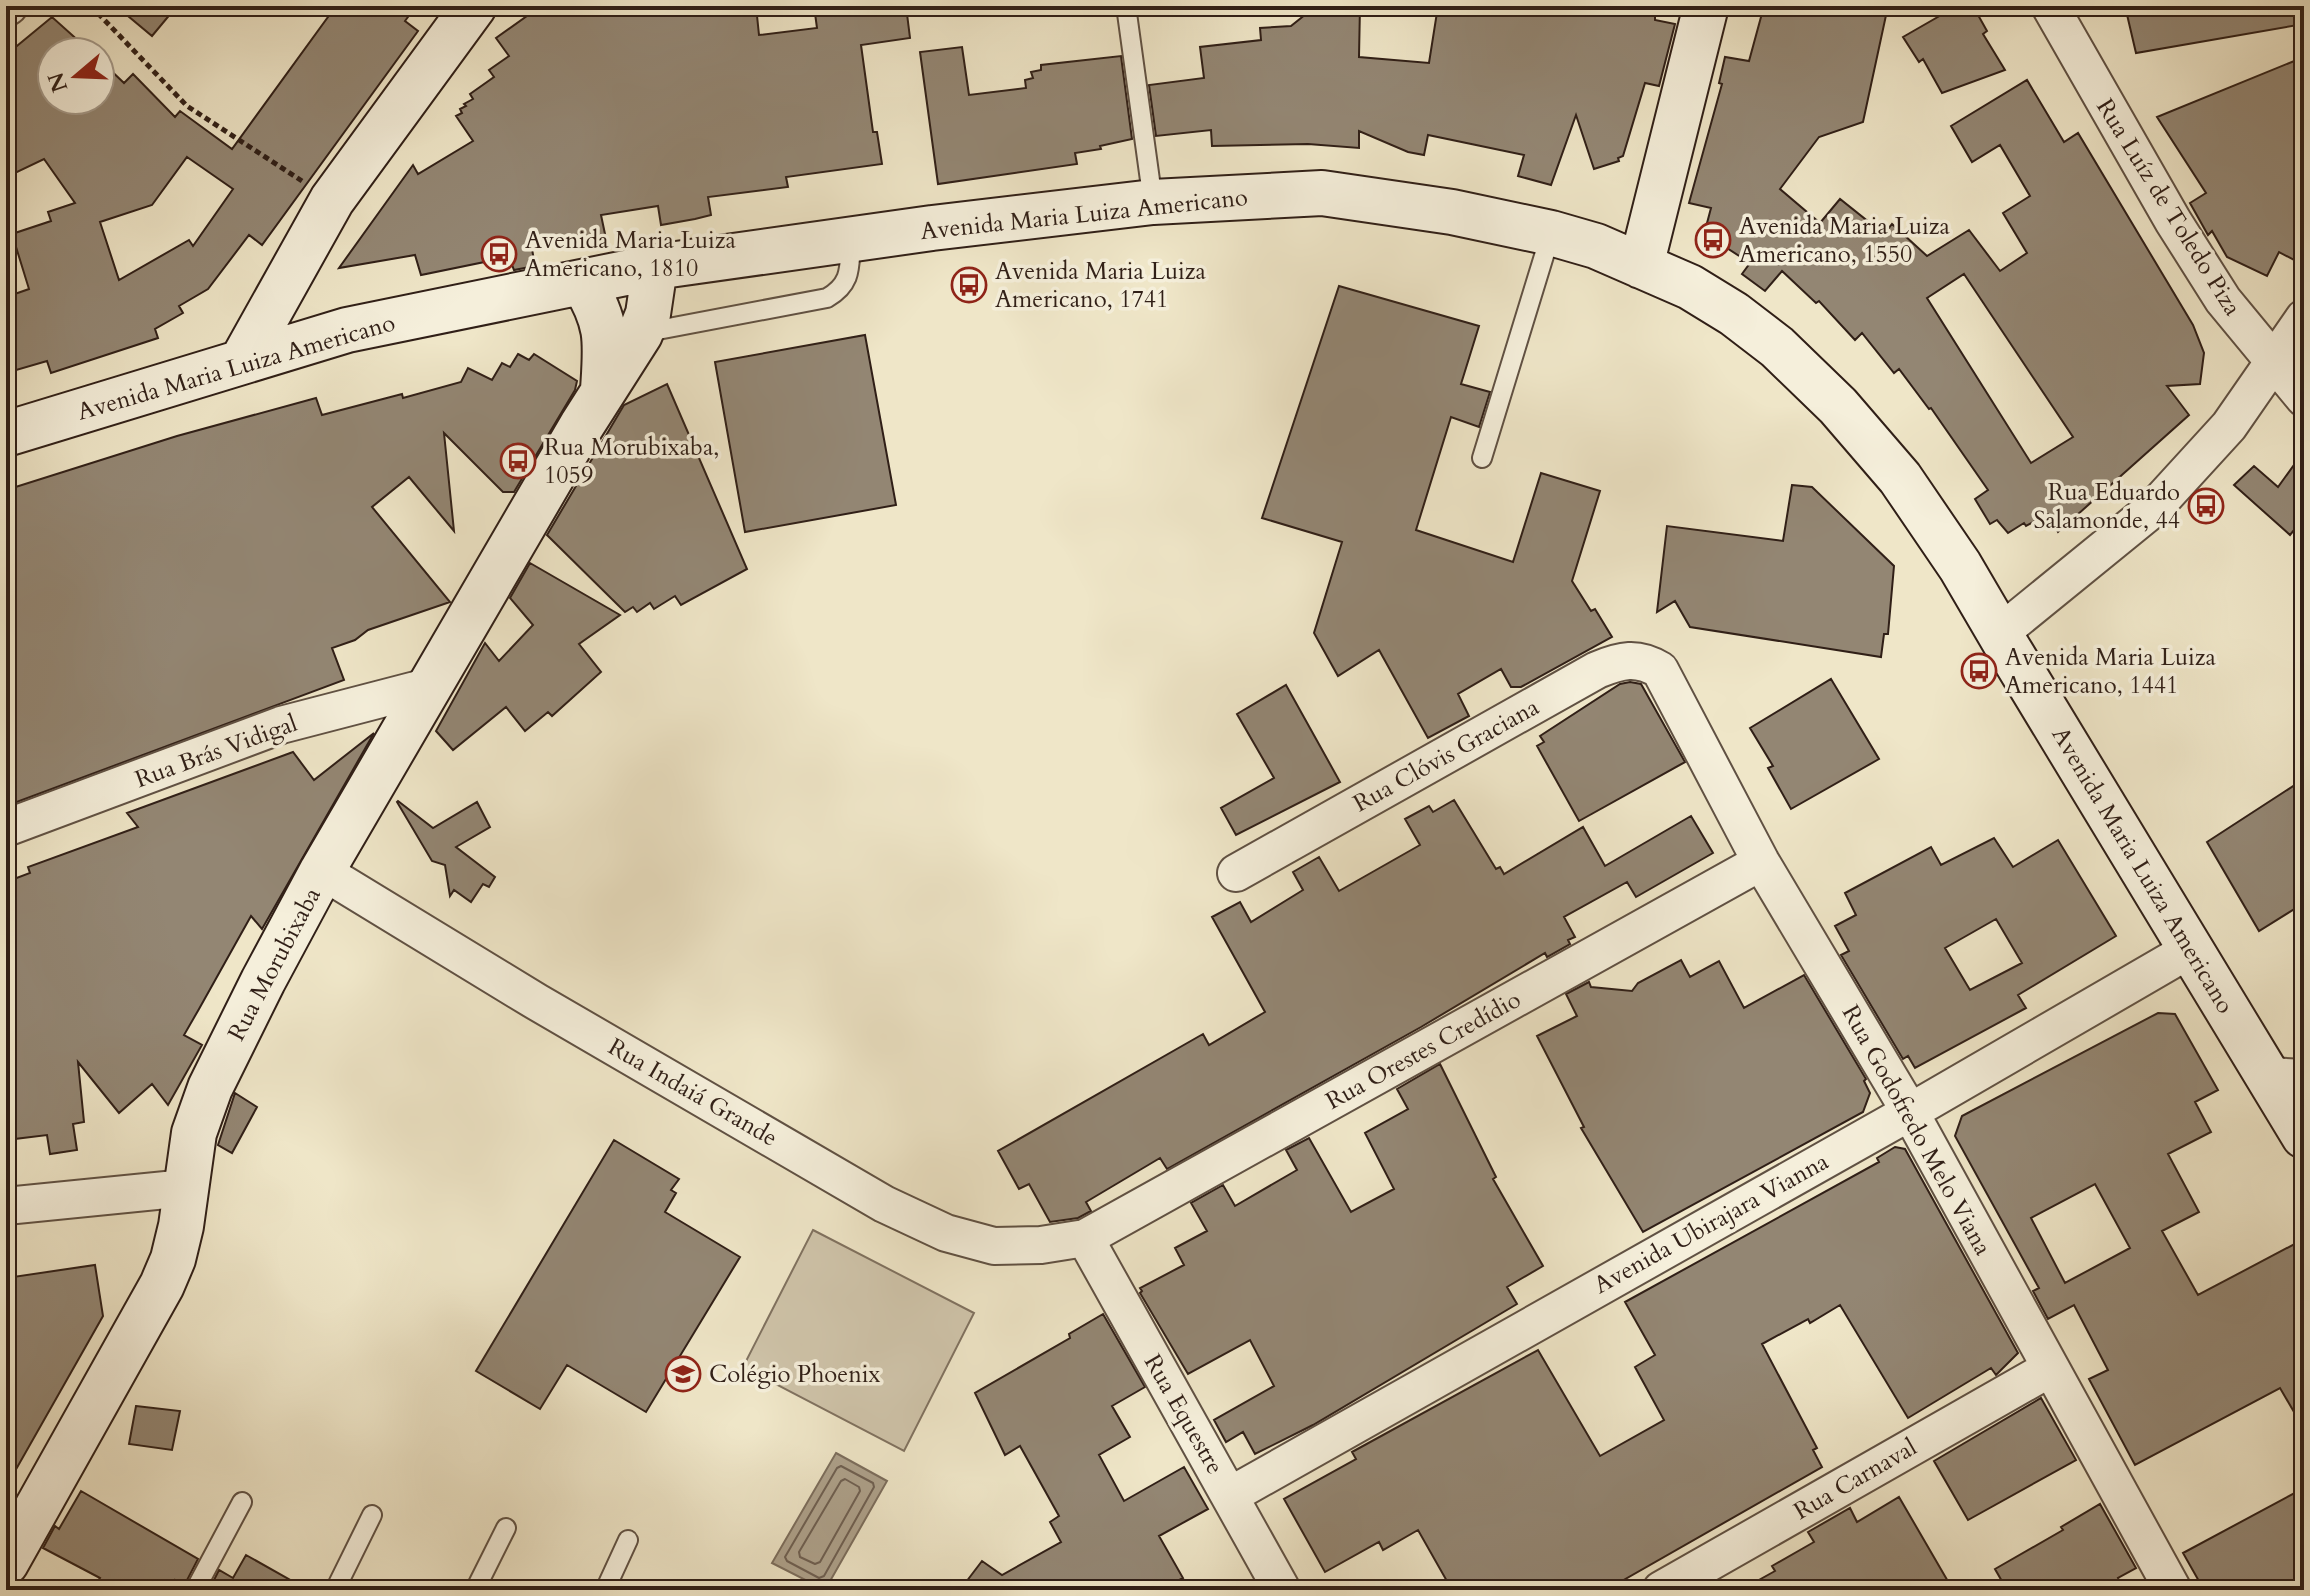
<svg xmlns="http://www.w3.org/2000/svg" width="2310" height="1596" font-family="Cardo,serif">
  <rect width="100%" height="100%" fill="#efe6c8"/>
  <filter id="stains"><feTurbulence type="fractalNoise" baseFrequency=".0025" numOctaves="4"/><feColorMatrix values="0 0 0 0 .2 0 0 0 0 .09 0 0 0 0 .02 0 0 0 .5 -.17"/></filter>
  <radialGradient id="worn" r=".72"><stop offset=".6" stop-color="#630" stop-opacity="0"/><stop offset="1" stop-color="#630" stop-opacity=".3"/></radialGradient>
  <path fill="#cfc4aa" stroke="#807260" stroke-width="2" d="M813 1230 974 1313 904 1451 743 1367Z"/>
  <path fill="#aea28c" stroke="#7c6e5d" stroke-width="2" d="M836 1453 887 1481 825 1590 772 1563Z"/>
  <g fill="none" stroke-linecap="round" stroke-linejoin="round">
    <path stroke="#6f6052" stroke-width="2" d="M841 1466 873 1483 874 1487 824 1576 819 1578 787 1561 785 1557 837 1468Z
      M845 1479 859 1487 860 1491 820 1562 815 1564 800 1557 799 1552 841 1481Z"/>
  </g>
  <path fill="#938673" stroke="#301f17" stroke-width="2" fill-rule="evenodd" d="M116 6H177L152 36Z
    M336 6H416L405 21 418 31 262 245 249 235 208 289 179 306 183 313 155 329 158 338 51 373 47 361 6 373V297L29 289 12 234 51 221 48 212 75 203 44 159 15 173 6 154V55L52 17 91 52H52V100H100V60L124 83 133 74 175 117 180 111 232 149ZM187 157 233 189 193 246 189 240 119 280 100 222 152 205Z
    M541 6H756L759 35 817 28 814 6H906L910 38 861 45 873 132H877L882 164 786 177 788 187 708 197 711 215 695 219 661 225 658 206 601 215 605 234 532 249 535 266 514 270 509 257 421 275 415 255 339 268 413 165 418 174 473 141 456 116 462 113 460 109 466 106 464 104 473 99 470 94 494 77 489 70 509 56 496 38Z
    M1316 6H1360L1359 57 1429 63 1438 6H1614L1655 15V20L1675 24 1659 86 1645 83 1623 156 1618 158 1619 161 1594 169 1576 115 1551 185 1518 176 1524 155 1428 135 1424 155 1408 152 1359 131V148L1308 144 1212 146 1211 130 1156 136 1149 85 1204 78 1200 47 1261 40 1260 28 1291 26Z
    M1764 6H1888L1863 122 1819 137 1780 189 1820 223 1840 199 1884 234 1892 224 1927 256 1969 230 2000 271 2027 253 2003 213 2030 196 2000 145 1972 162 1951 126 2027 80 2064 142 2078 133 2193 325 2204 353 2200 384 2167 386 2189 415 2058 532 2048 514 2026 526 2024 523 2008 533 1997 520 1990 524 1975 499 1988 490 1931 408 1929 409 1899 369 1894 373 1862 333 1855 340 1819 301 1816 303 1782 271 1765 291 1742 274 1750 263 1710 237 1706 227 1711 208 1689 203 1722 84 1719 83 1725 57 1749 61ZM1964 274 2073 437 2031 463 1927 298Z
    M1957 6H1973L1987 31 1983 34 2005 70 1942 93 1923 59 1919 62 1903 37Z
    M2125 6H2304V24L2136 53Z
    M962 47 969 95 1026 88 1025 80 1033 78 1031 72 1041 70V65L1121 56 1132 139 1100 146 1101 149 1075 153 1077 164 938 184 920 52Z
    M2304 57V240L2294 260 2279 252 2267 276 2227 257 2212 231 2208 235 2190 203 2206 193 2157 117Z
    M1339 286 1479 326 1461 384 1490 392 1479 427 1451 417 1416 530 1513 562 1541 473 1600 491 1572 581 1591 611 1595 609 1612 637 1521 687H1511L1501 669 1458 694 1469 716 1428 738 1379 650 1338 676 1314 633 1342 542 1262 518Z
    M865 335 896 505 745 532 715 362Z
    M518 354 529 360 534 354 577 381 575 390 514 492H503L444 433 454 531 409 477 372 507 450 602 368 630 355 640 332 648 344 680 6 806V705L12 703 6 684V490L177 436 316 398 322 415 402 394 403 398 461 382 468 368 492 380 502 363 510 367Z
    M667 384 747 569 681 605 675 596 654 609 650 603 637 612 633 607 625 612 547 535 624 405Z
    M2304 451V518L2290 535 2234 485 2254 466 2278 487Z
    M1792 485 1812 487 1894 566 1888 634H1884L1881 657 1690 627 1675 601 1657 612 1667 526 1783 541Z
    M530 563 620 615 579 644 601 672 552 716 548 712 525 731 506 707 453 750 436 731 485 643 499 661 533 625 510 598Z
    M1831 679 1879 759 1791 809 1768 768 1773 766 1750 728Z
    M1630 682 1641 684 1685 762 1579 821 1537 746 1544 742 1540 736 1620 684Z
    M1286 685 1340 782 1236 835 1221 808 1274 778 1237 714Z
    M374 733 262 929 251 916 199 1009 184 1035 202 1045 168 1105 152 1084 119 1113 78 1062 84 1122 73 1124 77 1150 50 1154 47 1135 6 1140V882L30 873 28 867 138 827 127 813 293 752 314 780Z
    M2304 779V903L2259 931 2207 842Z
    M1454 800 1496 869 1500 867 1504 874 1583 827 1605 866 1691 816 1713 853 1636 897 1627 882 1564 917 1575 937 1568 940 1570 944 1547 957 1545 953 1421 1027 1167 1169 1160 1158 1086 1202 1091 1211 1078 1218 1050 1222 1029 1184 1019 1189 998 1151 1203 1034 1209 1045 1265 1012 1212 917 1240 902 1251 922 1303 890 1293 872 1319 857 1339 891 1420 845 1405 819 1429 806 1433 812Z
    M398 801 433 828 477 802 490 827 456 847 495 877 489 887 483 884 471 902 454 890 450 896 445 865 432 861 397 802Z
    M1994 838 2013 867 2058 840 2116 936 2018 995 2026 1008 1915 1068 1908 1056 1903 1059 1841 955 1849 951 1835 926 1856 915 1845 893 1931 847 1941 865ZM1996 919 2022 963 1970 990 1945 948Z
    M1681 960 1690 977 1719 961 1744 1008 1804 975 1866 1079 1864 1081 1870 1093 1863 1112 1643 1232 1581 1128 1584 1127 1537 1036 1577 1016 1566 994 1589 982 1591 987 1632 991 1638 983Z
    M2158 1013 2175 1014 2218 1090 2195 1102 2211 1132 2168 1154 2199 1212 2162 1231 2198 1295 2304 1239V1429L2280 1388 2135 1465 2089 1379 2108 1370 2074 1305 2048 1319 2033 1291 2039 1288 1955 1136 1962 1116ZM2095 1184 2130 1248 2065 1283 2031 1218Z
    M1440 1064 1496 1177 1493 1179 1543 1266 1507 1287 1517 1304 1313 1425 1255 1454 1243 1432 1226 1442 1214 1420 1274 1386 1250 1340 1188 1374 1140 1293 1142 1291 1140 1288 1184 1265 1175 1248 1207 1231 1191 1203 1223 1185 1235 1206 1297 1170 1286 1150 1309 1138 1351 1212 1394 1189 1365 1133 1408 1109 1397 1089Z
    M235 1093 257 1107 232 1153 218 1145Z
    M614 1140 679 1179 671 1190 676 1193 665 1212 740 1257 646 1412 567 1365 540 1409 476 1371Z
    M1895 1147 1905 1149 2018 1353 1996 1375 1991 1368 1908 1418 1840 1305 1810 1323 1808 1319 1762 1344 1817 1448 1813 1450 1822 1467 1606 1590H1452L1418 1530 1383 1550 1379 1542 1325 1572 1284 1499 1356 1459 1352 1452 1538 1350 1600 1456 1664 1420 1635 1367 1655 1355 1625 1302 1879 1162 1877 1158Z
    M95 1265 103 1316 6 1487V1278Z
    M1103 1314 1145 1387 1112 1406 1130 1437 1099 1455 1124 1501 1184 1467 1208 1509 1159 1536 1183 1578 1161 1590H960L982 1561 1002 1575 1061 1542 1050 1522 1059 1516 1020 1446 1005 1455 975 1393 1070 1338 1069 1334Z
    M2041 1398 2076 1460 1968 1520 1934 1461Z
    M136 1406 180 1411 172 1450 129 1444Z
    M2304 1488V1590H2204L2183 1553Z
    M81 1491 198 1559 184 1586 175 1580 170 1590H93L100 1578 43 1548 55 1526 59 1529Z
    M1899 1497 1953 1590H1741L1775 1571 1772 1566 1814 1542 1808 1532 1850 1508 1857 1522Z
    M2100 1504 2136 1568 2118 1578 2124 1590H2007L1995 1569 2063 1530 2061 1527Z
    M246 1555 308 1590H209L219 1570 233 1578Z"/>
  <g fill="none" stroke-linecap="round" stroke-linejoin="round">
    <g stroke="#605143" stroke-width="22">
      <path id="lane" d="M1126 6 1153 202
        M642 333 827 298C853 283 849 266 851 240
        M1482 458 1551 233
        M195 1590 242 1502
        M335 1590 372 1515
        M475 1590 506 1528
        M605 1590 628 1540"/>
    </g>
    <g stroke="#605143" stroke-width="40">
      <path id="street" d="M2050 6 2173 221 2223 300 2304 398
        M6 8 9 6
        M1999 634 2155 507 2229 426 2304 318
        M6 828 281 725 431 686
        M322 871 537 1002 884 1204 946 1233 994 1246 1041 1245 1085 1238 1761 862
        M1236 873 1597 670C1621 660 1637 656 1660 670L1761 862 1910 1112 2173 1590
        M2269 1076 2304 1078
        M6 1206 186 1188
        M1085 1238 1282 1590
        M1231 1495 1910 1112 2191 949
        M1661 1590 2049 1369"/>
    </g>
    <g stroke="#301f17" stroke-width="48">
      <path id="secondary" d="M1641 266 1706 6
        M583 282C609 325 606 342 603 390
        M242 361 332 200 474 6
        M6 434 347 330 655 267 932 228 1153 202 1322 193 1452 212 1551 233 1596 246 1690 287 1734 314 1777 347 1838 406 1900 478 1960 566 2008 648 2304 1136
        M6 1563 162 1285 173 1259 181 1226 194 1133 210 1088 263 981 322 871 582 425 640 334 648 314 655 267"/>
    </g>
    <path stroke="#301f17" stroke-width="5" stroke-dasharray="6 4" stroke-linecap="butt" d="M91 6 187 106 302 181"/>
    <use href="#lane" stroke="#f5efdb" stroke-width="18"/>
    <use href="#street" stroke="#f5efdb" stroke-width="36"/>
    <use href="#secondary" stroke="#f5efdb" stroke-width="44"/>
  </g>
  <defs>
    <g id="bus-ring" transform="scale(1.8)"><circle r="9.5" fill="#f5efdb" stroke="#8f2418" stroke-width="1.5"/><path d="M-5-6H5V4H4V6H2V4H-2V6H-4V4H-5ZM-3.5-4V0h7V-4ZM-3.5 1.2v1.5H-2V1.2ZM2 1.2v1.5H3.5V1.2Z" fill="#8f2418"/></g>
    <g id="university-ring" transform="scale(1.8)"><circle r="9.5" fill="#f5efdb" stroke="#8f2418" stroke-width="1.5"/><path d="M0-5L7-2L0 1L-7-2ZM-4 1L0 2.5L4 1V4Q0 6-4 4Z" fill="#8f2418"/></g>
  </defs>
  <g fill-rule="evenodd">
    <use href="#bus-ring" x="1713" y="240"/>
    <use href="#bus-ring" x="499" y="254"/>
    <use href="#bus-ring" x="969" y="285"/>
    <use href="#bus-ring" x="518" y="461"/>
    <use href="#bus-ring" x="2206" y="506"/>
    <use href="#bus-ring" x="1979" y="671"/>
    <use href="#university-ring" x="683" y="1374"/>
  </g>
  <g text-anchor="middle" stroke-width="7" stroke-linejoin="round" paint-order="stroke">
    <g font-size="24" fill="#301f17" stroke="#f5efdb">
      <text transform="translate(2169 207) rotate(58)" y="8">Rua Luíz de Toledo Piza</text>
      <text transform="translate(1084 214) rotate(-6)" y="8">Avenida Maria Luiza Americano</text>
      <text transform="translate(236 367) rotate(-16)" y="8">Avenida Maria Luiza Americano</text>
      <text transform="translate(216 751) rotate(-20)" y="8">Rua Brás Vidigal</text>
      <text transform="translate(1446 755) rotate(-29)" y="8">Rua Clóvis Graciana</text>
      <text transform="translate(2143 870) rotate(59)" y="8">Avenida Maria Luiza Americano</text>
      <text transform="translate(274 964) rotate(-62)" y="8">Rua Morubixaba</text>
      <text transform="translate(1423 1050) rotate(-29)" y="8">Rua Orestes Credídio</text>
      <text transform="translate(693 1092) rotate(30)" y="8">Rua Indaiá Grande</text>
      <text transform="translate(1917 1130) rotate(61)" y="8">Rua Godofredo Melo Viana</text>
      <text transform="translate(1711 1223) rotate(-29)" y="8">Avenida Ubirajara Vianna</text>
      <text transform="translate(1184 1414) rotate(60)" y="8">Rua Equestre</text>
      <text transform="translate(1855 1479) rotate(-30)" y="8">Rua Carnaval</text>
    </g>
    <g font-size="24" fill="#301f17" stroke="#f5efdb" text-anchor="start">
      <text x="1739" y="234">Avenida Maria Luiza<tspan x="1739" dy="28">Americano, 1550</tspan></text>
      <text x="525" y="248">Avenida Maria Luiza<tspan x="525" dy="28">Americano, 1810</tspan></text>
      <text x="995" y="279">Avenida Maria Luiza<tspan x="995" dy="28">Americano, 1741</tspan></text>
      <text x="544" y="455">Rua Morubixaba,<tspan x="544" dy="28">1059</tspan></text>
      <text x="2180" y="500" text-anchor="end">Rua Eduardo<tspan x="2180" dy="28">Salamonde, 44</tspan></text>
      <text x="2005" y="665">Avenida Maria Luiza<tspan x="2005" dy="28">Americano, 1441</tspan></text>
      <text x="709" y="1382">Colégio Phoenix</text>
    </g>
  </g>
  <rect width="2310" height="1596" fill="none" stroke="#efe6c8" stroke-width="32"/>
  <rect x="8" y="8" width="2294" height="1580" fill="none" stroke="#301f17" stroke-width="4"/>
  <rect x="16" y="16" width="2278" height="1564" fill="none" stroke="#301f17" stroke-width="2"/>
  <g transform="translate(76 76) rotate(251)"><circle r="38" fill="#f5efdb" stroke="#a69c8d" stroke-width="2"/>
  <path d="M0-6L14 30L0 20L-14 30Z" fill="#8f2418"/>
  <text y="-12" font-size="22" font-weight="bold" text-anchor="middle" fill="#301f17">N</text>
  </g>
  <rect width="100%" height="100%" filter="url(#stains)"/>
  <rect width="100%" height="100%" fill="url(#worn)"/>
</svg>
